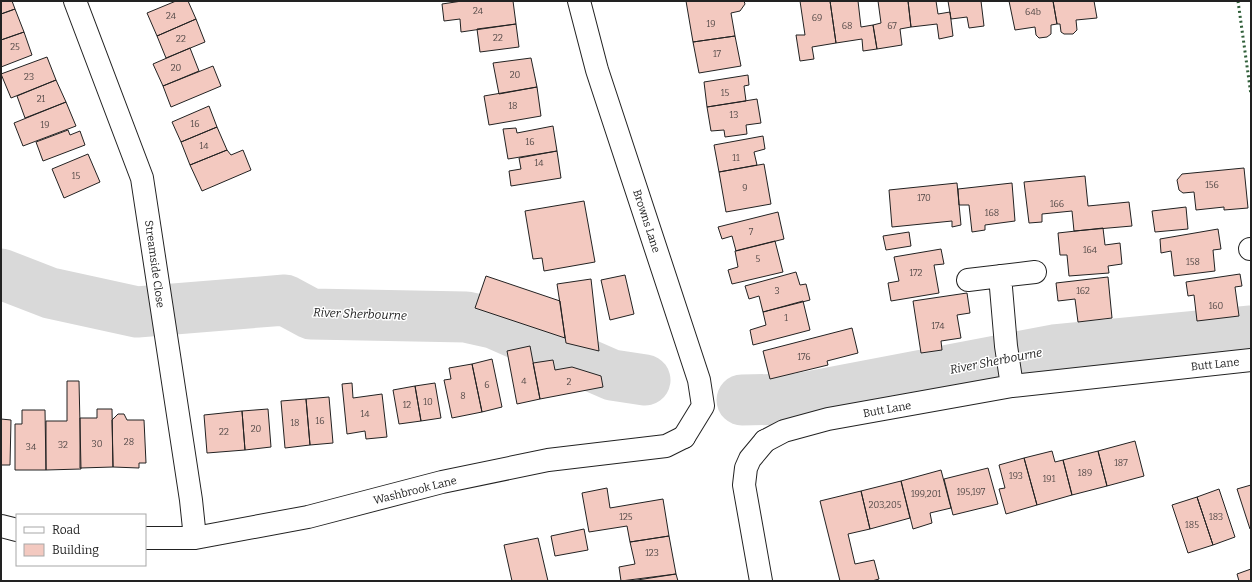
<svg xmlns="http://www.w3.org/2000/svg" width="1252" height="582" font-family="Bitter,serif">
  <rect width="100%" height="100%" fill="#fff"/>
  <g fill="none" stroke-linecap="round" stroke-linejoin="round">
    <path stroke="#d9d9d9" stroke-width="51" d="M1 274 50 293 137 312 285 300 311 314 466 317 493 323 612 375 645 380
      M742 400 797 399 1054 350 1251 331"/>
  </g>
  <path fill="#f3c9c0" stroke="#222" d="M1 1H12L15 9 1 14Z
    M176 1H188L196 19 157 36 147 13Z
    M462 1H513L516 24 461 32 460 19 444 21 442 4Z
    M686 1H744L745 4 740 11 731 13 735 36 693 42Z
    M800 1H830L836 43 812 47 814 59 800 61 796 35H805Z
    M830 1H858L861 27 873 25 877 49 863 51 862 39 836 43Z
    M878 1H908L911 27 900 29 902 45 877 49 873 25 881 23Z
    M908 1H936L938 14 950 12 953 36 939 39 937 24 911 27Z
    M948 1H981L984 26 969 28 967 17 951 19Z
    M1009 1H1053L1057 24 1051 25V34L1047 37 1039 38 1036 35 1035 27 1015 30Z
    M1053 1H1094L1097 18 1076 20 1077 30 1073 34H1064L1061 32 1060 24H1057Z
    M15 9 24 32 1 40V14Z
    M196 19 205 42 166 58 157 36Z
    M516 24 519 47 480 52 477 29Z
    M24 32 32 55 1 67V40Z
    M735 36 741 66 699 73 693 42Z
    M190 48 199 71 163 86 153 64Z
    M47 57 56 80 11 98 1 74Z
    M531 58 537 87 499 94 493 63Z
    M213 66 221 86 171 107 163 86Z
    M748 75 749 85 744 86 746 101 707 107 704 82Z
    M56 80 66 102 25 118 17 96Z
    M537 87 541 116 489 125 484 96Z
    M757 99 761 123 746 125 747 134 725 137 724 130 711 131 707 107Z
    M66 102 76 126 23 146 14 123Z
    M209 106 217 127 181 142 172 122Z
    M553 126 557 151 508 159 503 129 516 128 517 133Z
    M217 127 227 150 190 165 181 142Z
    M68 130 70 135 80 131 85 145 43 161 36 142Z
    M763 136 765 149 754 152 757 165 719 172 714 145Z
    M227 150 231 155 243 150 251 170 202 191 190 165Z
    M557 151 561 178 511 186 509 171 521 169 519 158Z
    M88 154 100 182 64 198 52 169Z
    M764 164 771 204 726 212 719 172Z
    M1244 168 1248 208 1224 210V207L1196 210 1194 192 1183 193 1179 190 1177 180 1182 174Z
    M1085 176 1088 206 1129 202 1132 226 1074 231 1072 211 1042 214V222L1029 223 1024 182Z
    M957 183 961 225 952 227V221L892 227 889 190Z
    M1012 183 1015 221 985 225V230L972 232 969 205H959L958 189Z
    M584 201 595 262 544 271 542 258 533 259 525 211Z
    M1186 207 1188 229 1155 232 1152 211Z
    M778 212 784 239 736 251 732 236 722 239 718 227Z
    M1103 228 1105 245 1120 243 1122 264 1108 266 1109 273 1069 276 1067 255H1060L1058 233Z
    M1218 229 1221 249 1213 250 1215 271 1174 276 1171 251 1161 253 1160 239Z
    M909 232 911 246 886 250 883 236Z
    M775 241 783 272 732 284 728 270 738 267 735 251Z
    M941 249 944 264 934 265 939 293 891 301 888 283 899 281 894 257Z
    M796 272 800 285 806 284 810 300 763 312 759 296 749 299 745 286Z
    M1240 274 1242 286 1235 287 1239 316 1197 321 1194 295 1188 296 1186 282Z
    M625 275 634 314 610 320 601 280Z
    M486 276 560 301 565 338 475 308Z
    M1108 277 1112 318 1078 322 1075 299 1058 301 1056 283Z
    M591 279 599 351 566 343 557 284Z
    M967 293 970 313 957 315 961 338 941 341 942 350 921 353 913 301Z
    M803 301 810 330 753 345 750 330 766 325 763 312Z
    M852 328 858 353 827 361 828 365 770 379 763 351Z
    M530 346 540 399 517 404 507 351Z
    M492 359 502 407 482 412 472 364Z
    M553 360 555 370 572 367 601 376 603 387 540 399 533 363Z
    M472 364 482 412 452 418 444 380 451 379 449 368Z
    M67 381H79L81 469 46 470V421H67Z
    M352 383 353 398 382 394 387 437 366 439 365 431 347 434 342 384Z
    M435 383 441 418 421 421 415 386Z
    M415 386 421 421 399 424 393 390Z
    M329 397 333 443 310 445 306 399Z
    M306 399 310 445 285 448 281 401Z
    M97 409H112L113 467 80 468V418H97Z
    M268 409 271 447 245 450 242 411Z
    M22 410H45L46 470H15V424H22Z
    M242 411 245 450 207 453 204 415Z
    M118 414H124L127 420H144L146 463H139V468L113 467 112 420Z
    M1 419 11 420 10 465H1Z
    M1135 441 1144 476 1107 486 1098 451Z
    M1052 451 1055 462 1063 460 1072 495 1037 505 1024 458Z
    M1098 451 1107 486 1072 495 1063 460Z
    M1024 458 1037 505 1006 514 999 489 1005 488 999 465Z
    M988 468 998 504 953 515 944 479Z
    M941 470 951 508 930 513 932 523 913 529 901 481Z
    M901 481 910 518 870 529 861 491Z
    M1251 485V529H1250L1237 489Z
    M607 488 610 508 663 499 669 536 630 542 627 526 589 532 582 493Z
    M1219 489 1235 537 1213 545 1197 497Z
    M861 491 870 529 848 534 855 564 874 560 879 579 872 581H840L820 501Z
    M1197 497 1213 545 1188 553 1172 505Z
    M584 529 588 550 555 556 551 536Z
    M669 536 676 574 621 581 619 567 635 564 630 542Z
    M538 538 548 581H512L504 545Z
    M1251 569V581H1239L1237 574Z
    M676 574 678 581H631Z"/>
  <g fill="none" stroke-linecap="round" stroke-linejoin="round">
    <g stroke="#222" stroke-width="24">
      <path id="street" d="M75 1 142 178 191 500 195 538
        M1250 249H1251
        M1000 276 1006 346 1012 386
        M968 280 1035 272
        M765 441 784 431 828 419 1012 386 1251 360
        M1 526 17 530
        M145 538H195L308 517 442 482 548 460 666 446 684 437"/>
    </g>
    <g stroke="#222" stroke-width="24">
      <path id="secondary" d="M579 1 597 70 699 380 703 406 684 437
        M761 581 744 485 746 468 750 459 765 441"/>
    </g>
    <use href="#street" stroke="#fff" stroke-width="22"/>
    <use href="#secondary" stroke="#fff" stroke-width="22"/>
    <path stroke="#2f5e38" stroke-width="3" stroke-dasharray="2 3" stroke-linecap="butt" d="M1238 1 1251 95"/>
  </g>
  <g text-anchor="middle" stroke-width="3" stroke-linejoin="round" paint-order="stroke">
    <g font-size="9" fill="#564c4a">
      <text x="478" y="14">24</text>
      <text x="1033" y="15">64b</text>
      <text x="171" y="19">24</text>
      <text x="817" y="21">69</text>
      <text x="711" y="27">19</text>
      <text x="847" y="29">68</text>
      <text x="892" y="29">67</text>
      <text x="498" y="41">22</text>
      <text x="181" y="42">22</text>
      <text x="15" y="50">25</text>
      <text x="717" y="57">17</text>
      <text x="176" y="71">20</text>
      <text x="515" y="78">20</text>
      <text x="29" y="80">23</text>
      <text x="725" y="96">15</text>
      <text x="41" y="102">21</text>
      <text x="513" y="109">18</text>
      <text x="734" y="118">13</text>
      <text x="195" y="127">16</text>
      <text x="45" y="128">19</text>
      <text x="530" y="145">16</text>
      <text x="204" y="149">14</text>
      <text x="736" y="161">11</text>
      <text x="539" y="166">14</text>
      <text x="76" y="179">15</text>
      <text x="1212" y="188">156</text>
      <text x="745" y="191">9</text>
      <text x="924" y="201">170</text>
      <text x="1057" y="207">166</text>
      <text x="992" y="216">168</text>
      <text x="751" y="235">7</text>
      <text x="1090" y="253">164</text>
      <text x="758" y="262">5</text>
      <text x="1193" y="265">158</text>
      <text x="916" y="276">172</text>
      <text x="777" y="294">3</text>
      <text x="1083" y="294">162</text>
      <text x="1216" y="309">160</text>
      <text x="786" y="321">1</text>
      <text x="938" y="329">174</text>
      <text x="804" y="360">176</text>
      <text x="524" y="384">4</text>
      <text x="569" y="385">2</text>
      <text x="487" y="388">6</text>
      <text x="463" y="399">8</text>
      <text x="428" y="405">10</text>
      <text x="407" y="408">12</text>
      <text x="365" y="417">14</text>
      <text x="320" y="424">16</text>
      <text x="295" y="426">18</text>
      <text x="256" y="432">20</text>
      <text x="224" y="435">22</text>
      <text x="129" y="445">28</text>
      <text x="97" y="447">30</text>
      <text x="63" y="448">32</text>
      <text x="31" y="450">34</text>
      <text x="1121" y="466">187</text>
      <text x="1085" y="476">189</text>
      <text x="1016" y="479">193</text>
      <text x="1049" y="482">191</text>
      <text x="971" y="495">195,197</text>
      <text x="926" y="497">199,201</text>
      <text x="885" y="508">203,205</text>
      <text x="626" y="520">125</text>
      <text x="1216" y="520">183</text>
      <text x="1192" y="528">185</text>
      <text x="652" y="556">123</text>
    </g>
    <g font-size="11" fill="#222" stroke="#fff">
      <text transform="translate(647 221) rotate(72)" y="4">Browns Lane</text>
      <text transform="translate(155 264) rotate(82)" y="4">Streamside Close</text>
      <text transform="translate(1215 364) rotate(-6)" y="4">Butt Lane</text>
      <text transform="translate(887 409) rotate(-10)" y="4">Butt Lane</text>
      <text transform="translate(415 490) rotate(-14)" y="4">Washbrook Lane</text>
    </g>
    <g font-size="12" font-style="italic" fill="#222" stroke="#fff">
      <text transform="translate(360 314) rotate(2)" y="4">River Sherbourne</text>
      <text transform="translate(996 361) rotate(-11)" y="4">River Sherbourne</text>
    </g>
  </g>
  <rect width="1252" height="582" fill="none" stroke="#222222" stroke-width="4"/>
  <rect x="16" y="514" width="130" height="52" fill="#ffffff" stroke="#a7a7a7"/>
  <rect x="24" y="527" width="20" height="6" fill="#ffffff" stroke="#a7a7a7"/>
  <text x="52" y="534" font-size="12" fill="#222222">Road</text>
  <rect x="24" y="544" width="20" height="12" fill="#f3c9c0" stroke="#a7a7a7"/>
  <text x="52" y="554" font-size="12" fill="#222222">Building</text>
</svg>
